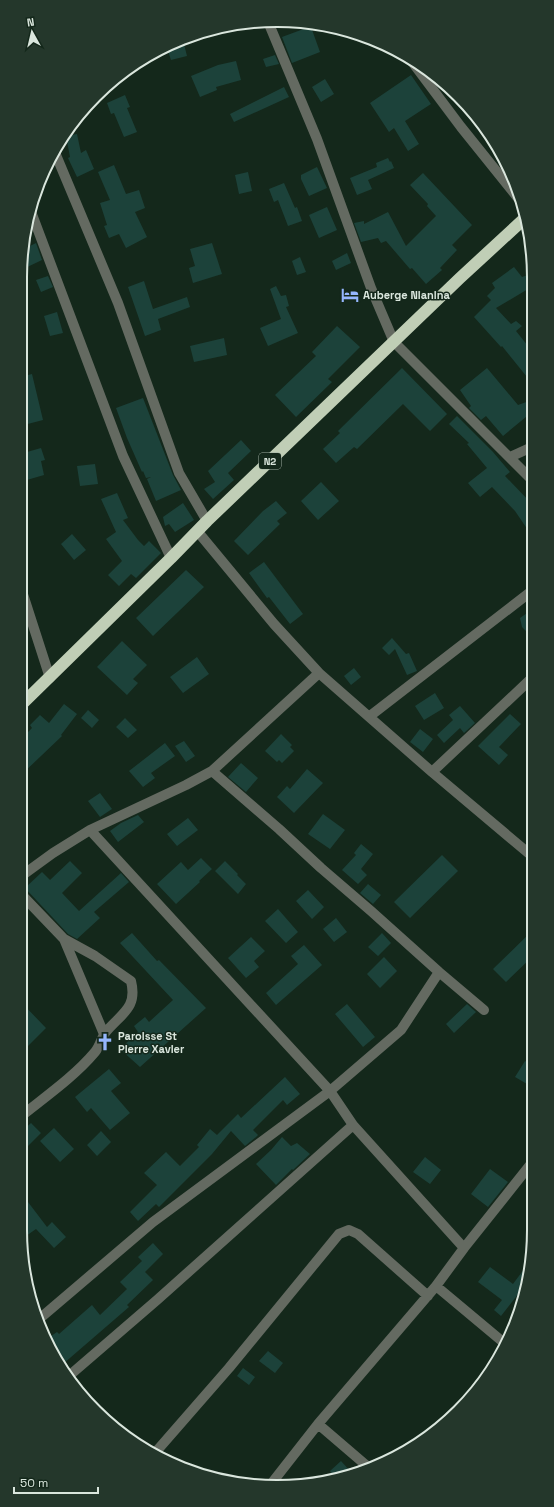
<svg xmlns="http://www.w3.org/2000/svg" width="554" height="1507" font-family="'Space Grotesk',sans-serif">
  <rect width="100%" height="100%" fill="#14281b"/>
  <path fill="#1c423a" d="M309 27H311L320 52 292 63 282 37Z
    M184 44 187 56 171 60 167 48Z
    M275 55 279 64 266 67 263 59Z
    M236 61 241 80 216 87 217 90 200 97 191 76 218 65Z
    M411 75 431 104 405 121 419 144 408 151 394 128 389 132 370 103Z
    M325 79 334 94 321 102 312 87Z
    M284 87 289 97 234 122 230 114Z
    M125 95 130 107 127 108 137 132 124 137 114 113 111 114 107 103Z
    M77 134 81 153 86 150 94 169 77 177 68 158 70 157 66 136Z
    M388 158 390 162 391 161 394 168 368 180 372 189 357 195 350 178 377 167 376 163Z
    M114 165 126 194 139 190 145 208 135 212 147 237 126 248 119 234 109 238 104 226 107 225 100 203 110 200 98 172Z
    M317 167 327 188 309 196 301 179V175Z
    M248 172 252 191 239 194 235 175Z
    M423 173 472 225 452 245 457 250 440 268 442 270 426 284 412 268 410 269 386 241 381 243 378 238 361 242 354 223 364 221V224L388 212 406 246 436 216 427 206 428 204 410 185Z
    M284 183 295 208 297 207 302 221 288 226 278 200 274 202 269 189Z
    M327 207 337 230 319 238 309 215Z
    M36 243 42 260 21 270 24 249Z
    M212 243 222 274 193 283 189 268 195 266 190 249Z
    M347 253 351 263 336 270 332 261Z
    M300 257 306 272 297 275 292 261Z
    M514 267 522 277 528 275 532 281 527 285 528 289 496 308 511 324 516 321 522 326 516 331 532 351V373L527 377 502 346 501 347 474 317 491 300 487 296 495 288 492 283Z
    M48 276 53 287 41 292 36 280Z
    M144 281 153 309 187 297 190 307 158 319 161 330 145 336 128 287Z
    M276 286 281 296 286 295 289 306 286 307 298 333 268 346 260 328 281 319 270 289Z
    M57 312 63 333 50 336 44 316Z
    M337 326 360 347 328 379 332 382 296 417 275 395 316 356 312 352Z
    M224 338 227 355 194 362 190 346Z
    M402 368 447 414 430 431 403 404 357 449 354 447 336 463 323 449 340 433 338 431Z
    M487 368 518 405 532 400V412L503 436 486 416 481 420 469 408 471 406 460 390Z
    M32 374 43 420 20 426V407H22L20 397V377Z
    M143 398 173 475 181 490 156 501 147 479 151 477 146 478 143 471 142 472 127 438 116 408Z
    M457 416 493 452 510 472 505 476 532 504V536L515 511 492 487 480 497 468 483 487 468 467 444 469 443 449 424Z
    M20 435H21L27 452 41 448 45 460 41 461 44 475 20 482Z
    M241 440 251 451 228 473 234 480 213 499 204 489 215 482 208 471Z
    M95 464 98 484 80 486 77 466Z
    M321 482 339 501 318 520 301 501Z
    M117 493 128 518 123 520 138 540 144 546 149 541 161 553 136 578 131 574 119 586 108 575 122 561 106 539 116 532 101 499Z
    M276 501 287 513 277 521 280 524 248 555 234 541 263 511Z
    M183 503 194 520 175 532 169 524 165 526 163 517Z
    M72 534 86 550 74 560 61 544Z
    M264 562 303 614 290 624 269 597 267 598 249 573Z
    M186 570 204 587 153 636 136 618Z
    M533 609V638L522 627 520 618Z
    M392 638 406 654 409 653 417 671 407 675 395 649 389 655 382 648Z
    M122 641 147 665 133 679 138 683 127 695 97 667Z
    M197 657 209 674 183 693 170 677Z
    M354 668 361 677 351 685 344 676Z
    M435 693 444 708 424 720 415 706Z
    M64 704 77 714 61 735 62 736 20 776V740L32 728 30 725 40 715 49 723Z
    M460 706 475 723 464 733 460 728 444 743 437 735 453 720 449 715Z
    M88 710 99 720 92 728 81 718Z
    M510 714 521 724 499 747 508 755 499 765 478 746Z
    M125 718 137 730 128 738 116 727Z
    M420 729 433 739 423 752 410 742Z
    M281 734 292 745 290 747 294 751 282 763 279 760 277 762 265 751Z
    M184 741 195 756 186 762 175 746Z
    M165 743 175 756 151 773 155 778 143 787 129 771Z
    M241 763 258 778 246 792 228 777Z
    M307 769 323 783 294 813 277 797 287 786 290 789Z
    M100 793 112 809 100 817 88 801Z
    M323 814 345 830 330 849 308 834Z
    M138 815 144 822 118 842 110 831 121 823Z
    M188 818 198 830 177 846 167 834Z
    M361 844 373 854 361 869 367 875 358 884 342 870 356 855 354 853Z
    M442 855 458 871 410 918 394 902Z
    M201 858 212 869 199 881 200 882 176 904 157 884 181 862 188 870Z
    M70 861 82 873 62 893 79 911 121 873 129 882 94 912 100 918 77 939 68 934 25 888 42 872 50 880Z
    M225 861 238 874 237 875 246 884 238 894 215 871Z
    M368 884 381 895 373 904 360 893Z
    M308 890 324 907 312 919 296 901Z
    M278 909 298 932 286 943 265 921Z
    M336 918 347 932 334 942 323 929Z
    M533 930V956L506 982 493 969Z
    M132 933 157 961 159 960 206 1008 140 1067 120 1049 138 1032 134 1026 145 1017 149 1022 173 1000 120 943Z
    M382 933 391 943 378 956 368 947Z
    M251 937 265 951 254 961 259 967 246 978 228 958Z
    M304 945 322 965 276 1005 266 993 298 964 291 956Z
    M384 957 397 971 380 988 367 974Z
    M20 1001 46 1028 20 1054Z
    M347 1004 375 1037 363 1047 335 1014Z
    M467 1004 476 1012 454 1033 446 1024Z
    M525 1061 534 1066V1088L515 1077Z
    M109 1069 121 1083 111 1091 130 1113 110 1130 91 1108 87 1112 75 1097Z
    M285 1077 300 1094 287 1105 283 1100 253 1130 258 1135 256 1137 245 1146 231 1131 212 1154 159 1207 156 1204 138 1221 130 1212 157 1185 144 1173 166 1152 180 1166 199 1147 197 1145 210 1129 217 1135 238 1114 241 1118Z
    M31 1123 41 1133 20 1154V1133Z
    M54 1128 74 1149 60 1162 40 1141Z
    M101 1131 111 1142 97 1156 87 1145Z
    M282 1137 291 1146 297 1143 310 1154 293 1170 292 1169 276 1185 256 1164 271 1150Z
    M425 1157 441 1170 430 1184 413 1172Z
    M490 1169 508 1182 488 1207 471 1194Z
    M28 1202 47 1227 52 1222 66 1237 54 1248 36 1229 26 1236 20 1229V1208Z
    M153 1243 163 1254 145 1272 153 1280 127 1305 129 1307 63 1364 48 1338 57 1332 59 1334 92 1305 100 1315 127 1289 120 1282 142 1261 138 1257Z
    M530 1261 527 1283 501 1316 494 1310 502 1300 478 1282 490 1267 513 1284Z
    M268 1351 283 1363 275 1373 259 1361Z
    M243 1368 255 1377 249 1385 237 1376Z
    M341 1461 351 1472 334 1479 330 1471Z"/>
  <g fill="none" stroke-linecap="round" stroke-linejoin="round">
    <path stroke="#646a61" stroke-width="10" d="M269 24 317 139 371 288 394 342 532 480
      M407 55 461 127 518 198
      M56 155 118 303 179 473 207 521
      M30 209 123 456 171 558
      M510 457 532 447
      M198 532 274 624 319 673 432 772
      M20 585 50 678
      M533 677 432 772 533 857
      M370 716 533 590
      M212 771 279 829 321 868 371 911 439 972 484 1010
      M90 830 330 1091 353 1125 464 1248
      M20 877 53 853 90 830 186 785 212 771 319 673
      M20 893 64 939 95 956 131 981C138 1009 120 1014 105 1033 101 1039 100 1046 95 1052 75 1076 45 1097 20 1117
      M64 939 104 1034
      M436 1286 503 1342
      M38 1320 153 1222 330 1091 401 1030 439 972
      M70 1375 157 1300 353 1125
      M318 1424 367 1466
      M154 1454 229 1368 339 1234 349 1230 358 1234 428 1296
      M271 1484 318 1424 436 1286 464 1248 534 1160"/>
    <path stroke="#c0ceb6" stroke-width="12" d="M20 706 171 558 207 521 460 278 524 219"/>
  </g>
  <defs>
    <g id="hotel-bare" transform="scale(1.38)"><path d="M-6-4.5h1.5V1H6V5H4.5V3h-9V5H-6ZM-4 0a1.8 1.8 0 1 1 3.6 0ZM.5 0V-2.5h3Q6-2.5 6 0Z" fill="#95b6fd" stroke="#14281b" stroke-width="2.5" paint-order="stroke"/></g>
    <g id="church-bare" transform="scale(1.38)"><path d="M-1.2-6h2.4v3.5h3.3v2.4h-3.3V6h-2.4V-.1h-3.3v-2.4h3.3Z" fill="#95b6fd" stroke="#14281b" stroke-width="2.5" paint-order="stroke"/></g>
  </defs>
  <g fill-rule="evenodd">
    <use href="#hotel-bare" x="350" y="295"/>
    <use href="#church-bare" x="105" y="1042"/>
  </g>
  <g text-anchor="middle" stroke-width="3" stroke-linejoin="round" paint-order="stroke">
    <rect fill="#14281b" stroke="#9fada3" stroke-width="1" x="259" y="453" width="22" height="16" rx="3"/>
    <g font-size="10" font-weight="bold" fill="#dae6dd">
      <text x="270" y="465">N2</text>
    </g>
    <g font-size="11" font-weight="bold" fill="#dae6dd" stroke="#14281b" text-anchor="start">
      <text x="363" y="299">Auberge Nianina</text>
      <text x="118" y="1040">Paroisse St<tspan x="118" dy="13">Pierre Xavier</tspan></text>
    </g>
  </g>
  <path d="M0 0H554V1507H0ZM277 27H277A250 250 0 0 1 527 277V1230A250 250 0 0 1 277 1480H277A250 250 0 0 1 27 1230V277A250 250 0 0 1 277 27Z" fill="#24372b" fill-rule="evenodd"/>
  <path fill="none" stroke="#dae6dd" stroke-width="2" d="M277 27H277A250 250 0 0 1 527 277V1230A250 250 0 0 1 277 1480H277A250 250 0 0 1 27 1230V277A250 250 0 0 1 277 27Z"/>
  <g transform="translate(32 32) rotate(352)" stroke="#14281b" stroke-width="3" paint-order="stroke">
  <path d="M0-3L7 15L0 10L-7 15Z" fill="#dae6dd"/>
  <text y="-6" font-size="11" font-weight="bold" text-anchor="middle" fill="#dae6dd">N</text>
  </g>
  <path d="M14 1487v6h84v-6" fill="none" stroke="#dae6dd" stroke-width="2"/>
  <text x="20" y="1487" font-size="12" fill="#dae6dd" stroke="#14281b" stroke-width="3" paint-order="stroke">50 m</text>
</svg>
